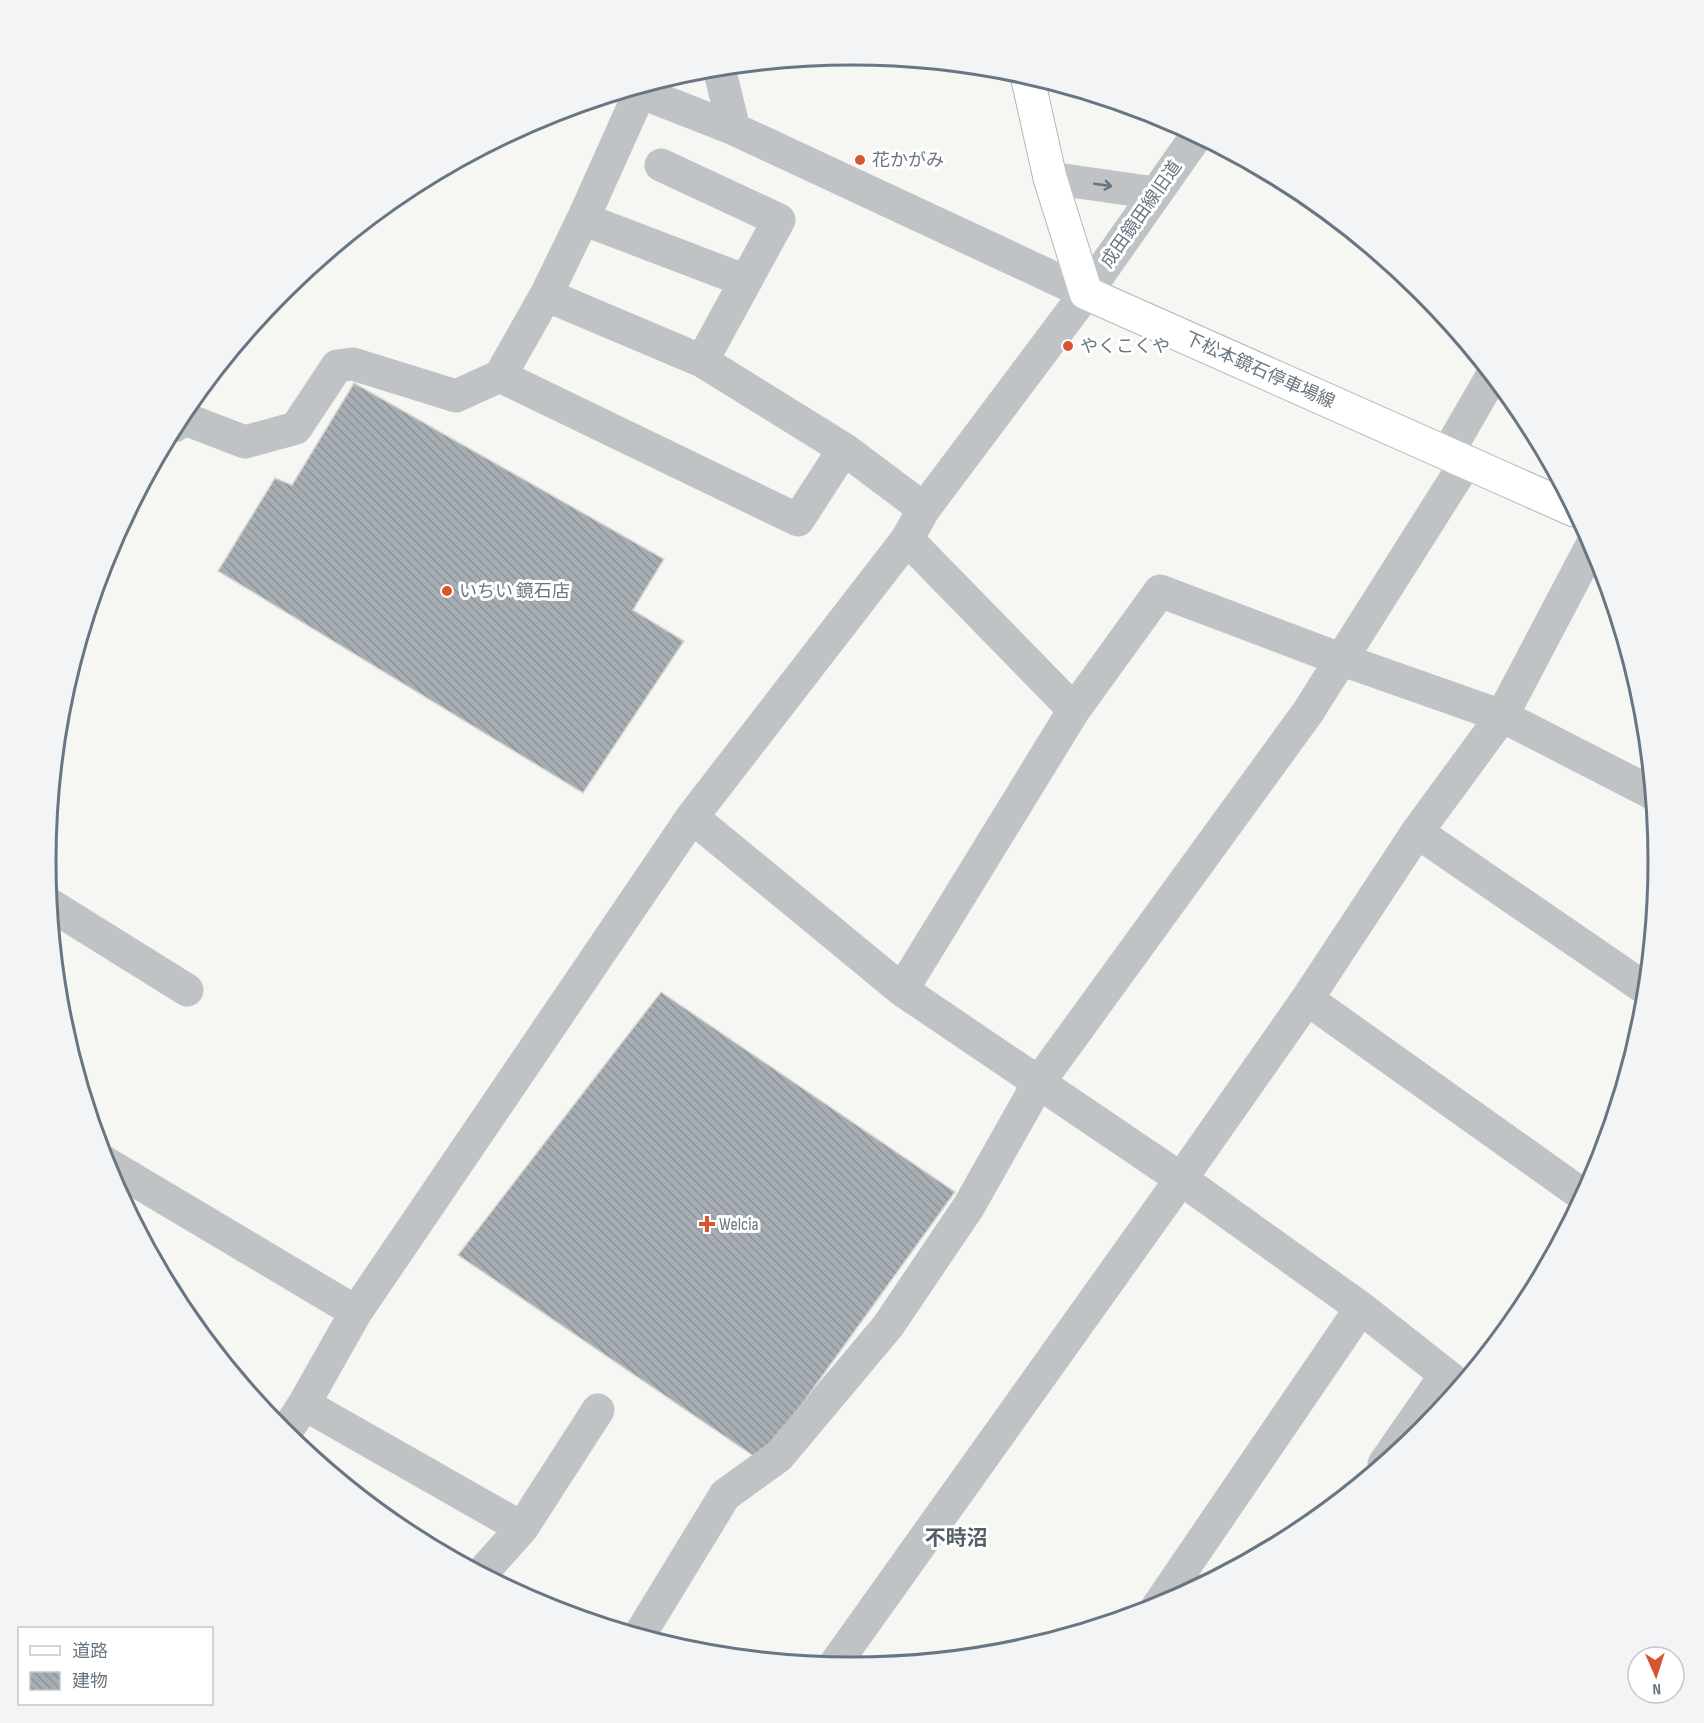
<svg xmlns="http://www.w3.org/2000/svg" width="1704" height="1723" font-family="'Sofia Sans Condensed','Noto Sans JP',sans-serif">
  <defs>
    <pattern id="building-back-hatch" width="6" height="6" patternUnits="userSpaceOnUse" patternTransform="scale(1.5)"><rect width="6" height="6" fill="#a7aeb3"/><path d="M-1 5l2 2M0 0l6 6M5-1l2 2" fill="none" stroke="#8c9297"/></pattern>
  </defs>
  <rect width="100%" height="100%" fill="#f6f6f3"/>
  <path fill="url(#building-back-hatch)" stroke="#d7d7d5" stroke-width="1.5" d="M354 383 664 559 633 610 684 641 583 793 218 571 275 478 292 485Z
    M661 992 955 1192 761 1461 458 1255Z"/>
  <g fill="none" stroke-linecap="round" stroke-linejoin="round">
    <g stroke="#b3b7ba" stroke-width="35">
      <path id="major" d="M1027 75 1050 178 1086 293 1574 510"/>
    </g>
    <path stroke="#bfc3c6" stroke-width="33" d="M719 68 734 129
      M632 89 734 129 1086 293
      M661 165 779 220 702 361
      M1050 178 1155 193
      M583 219 746 281
      M546 295 583 219 640 92
      M500 376 798 520 844 449
      M174 426 185 419 245 442 296 428 337 366 353 364 456 396 500 376 546 295 702 361 844 449 924 509
      M1447 454 1492 376
      M1074 710 1160 591 1340 659 1502 716 1652 793
      M692 817 902 990 1181 1179 1361 1308 1460 1386
      M1417 832 1646 989
      M49 904 187 990
      M902 990 1074 710 907 539
      M1307 999 1584 1196
      M104 1162 356 1312
      M304 1404 522 1528
      M284 1435 304 1404 356 1312 692 817 907 539 924 509 1086 293 1197 135
      M1384 1464 1445 1376
      M481 1574 522 1528 598 1410
      M1156 1609 1361 1308
      M639 1636 725 1495 779 1456 888 1326 969 1206 1039 1082 1308 712 1466 462
      M833 1667 1181 1179 1307 999 1417 832 1502 716 1593 543"/>
    <use href="#major" stroke="#fff" stroke-width="33"/>
  </g>
  <defs><path id="oneway-shaft" d="M-6 0H5M1.5-3L5.5 0L1.5 3" fill="none" stroke-width="1.6" stroke-linecap="round" stroke-linejoin="round" transform="scale(1.5)"/></defs>
  <use stroke="#677682" href="#oneway-shaft" transform="translate(1103 185) rotate(8)"/>
  <g fill="#d85531" stroke="#fff" stroke-width="2">
    <circle cx="860" cy="160" r="6"/>
    <circle cx="1068" cy="346" r="6"/>
    <circle cx="447" cy="591" r="6"/>
    <path d="M704 1215h6v6h6v6h-6v6h-6v-6h-6v-6h6z"/>
  </g>
  <g text-anchor="middle" stroke-width="6" stroke-linejoin="round" paint-order="stroke">
    <g font-size="18" fill="#677682" stroke="#fff" text-anchor="start">
      <text x="872" y="166">花かがみ</text>
      <text x="1080" y="352">やくこくや</text>
      <text x="459" y="597">いちい 鏡石店</text>
      <text x="719" y="1230">Welcia</text>
    </g>
    <g font-size="18" fill="#677682" stroke="#fff">
      <text transform="translate(1141 214) rotate(-55)" y="6">成田鏡田線旧道</text>
      <text transform="translate(1260 370) rotate(24)" y="6">下松本鏡石停車場線</text>
    </g>
    <g font-size="21" font-weight="bold" fill="#545f67" stroke="#fff">
      <text x="956" y="1545">不時沼</text>
    </g>
  </g>
  <path d="M0 0H1704V1723H0ZM56 861a796 796 0 1 1 1592 0a796 796 0 1 1-1592 0Z" fill="#f3f4f5" fill-rule="evenodd"/>
  <path fill="none" stroke="#677682" stroke-width="3" d="M56 861a796 796 0 1 1 1592 0a796 796 0 1 1-1592 0Z"/>
  <rect x="18" y="1627" width="195" height="78" fill="#ffffff" stroke="#c2c8cd" stroke-width="1.5"/>
  <rect x="30" y="1646" width="30" height="9" fill="#ffffff" stroke="#c2c8cd" stroke-width="1.5"/>
  <text x="72" y="1657" font-size="18" fill="#677682">道路</text>
  <rect x="30" y="1672" width="30" height="18" fill="url(#building-back-hatch)" stroke="#c2c8cd" stroke-width="1.5"/>
  <text x="72" y="1687" font-size="18" fill="#677682">建物</text>
  <g transform="translate(1656 1675) rotate(177)"><circle r="28" fill="#ffffff" stroke="#c2c8cd" stroke-width="1.5"/>
  <path d="M0-4.5L10 22L0 15L-10 22Z" fill="#d85531"/>
  <text y="-9" font-size="16" font-weight="bold" text-anchor="middle" fill="#677682">N</text>
  </g>
</svg>
